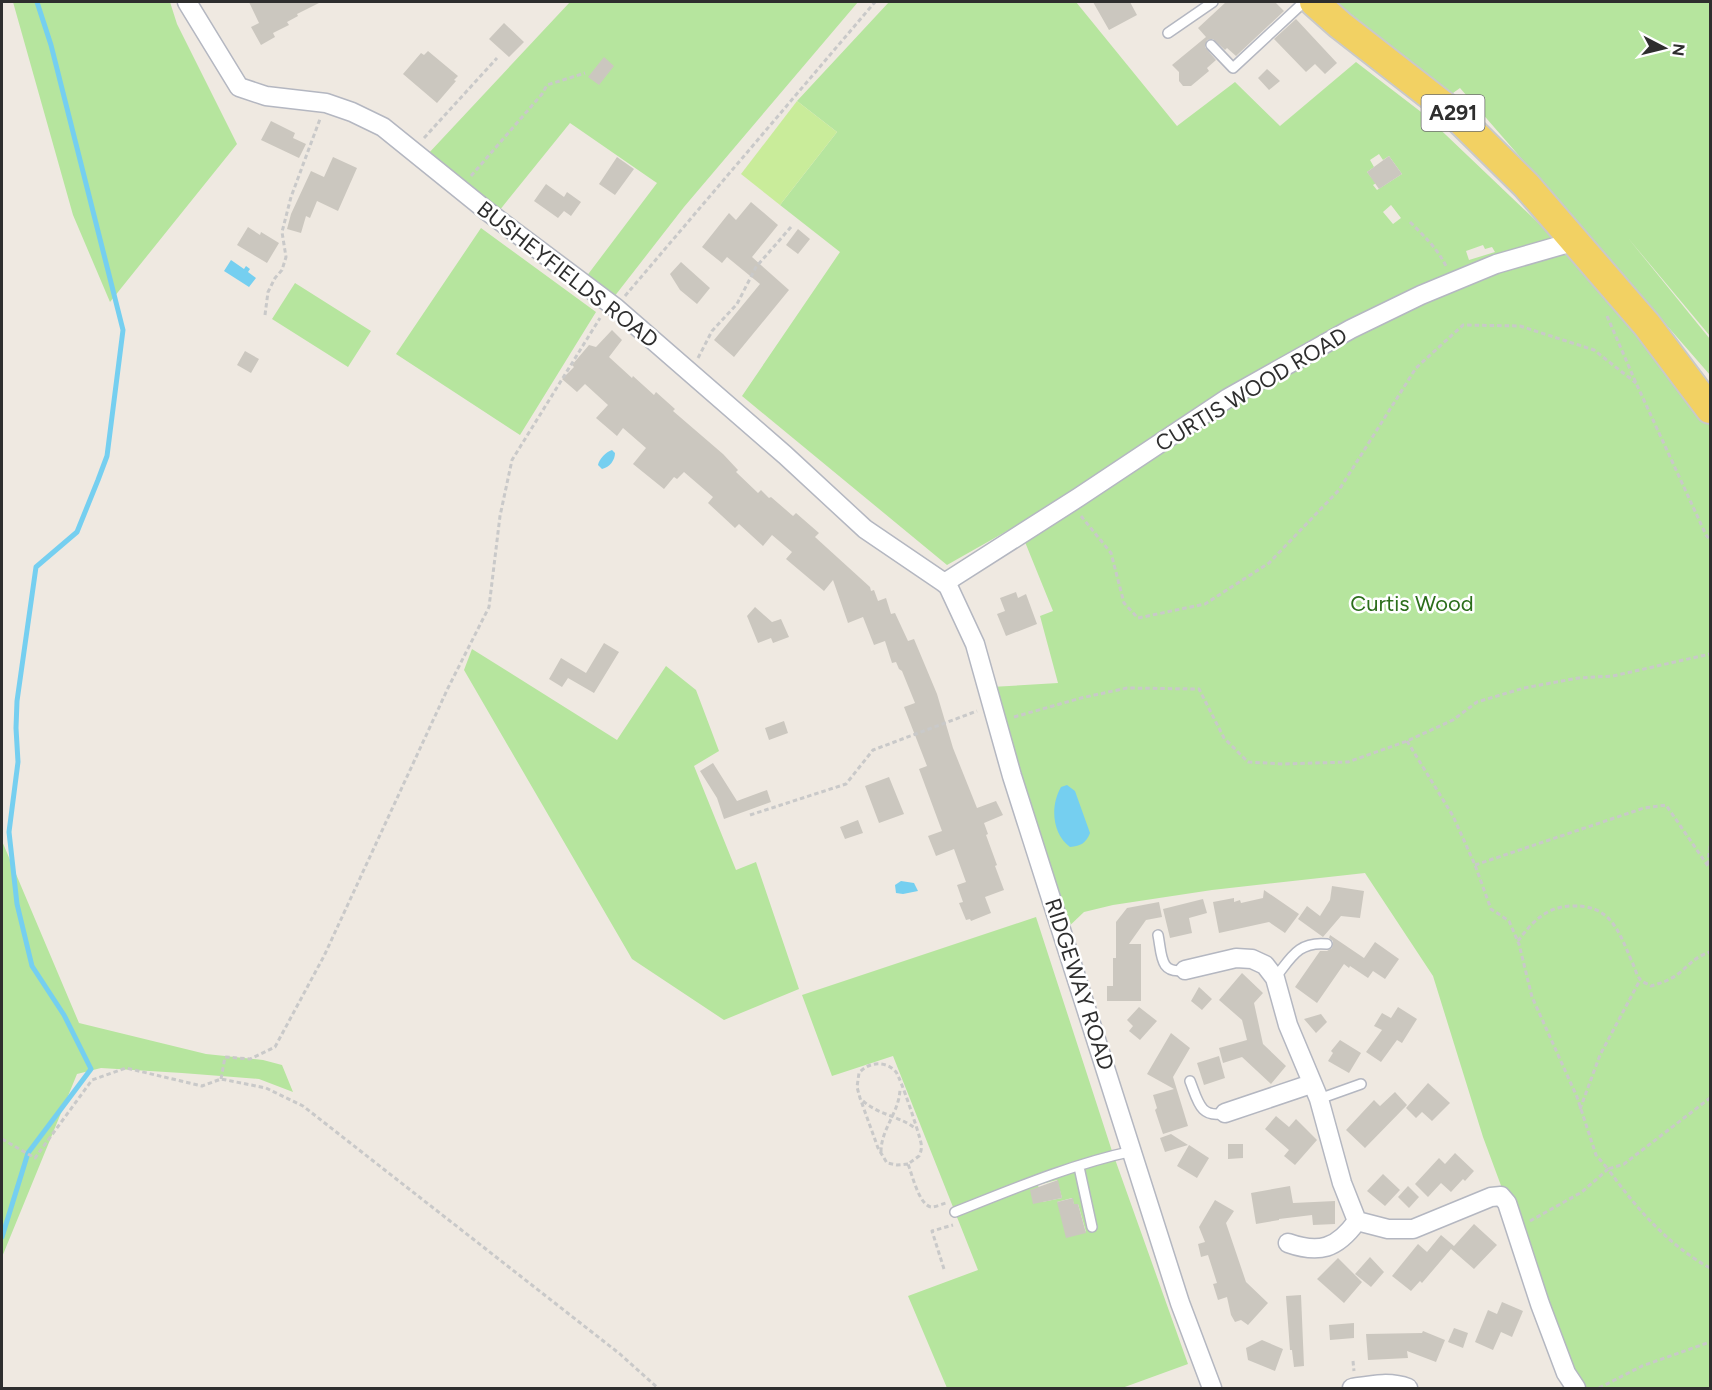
<svg xmlns="http://www.w3.org/2000/svg" width="1712" height="1390" font-family="Figtree,sans-serif">
  <rect width="100%" height="100%" fill="#efe9e1"/>
  <path fill="#b6e59e" fill-rule="evenodd" d="M13 2H170L177 24 237 144 110 302 73 215Z
    M570 2H858L684 207 614 297 586 277 657 183 654 181 570 123 499 211 427 155Z
    M889 2H1076L1177 126 1235 82 1280 126 1356 62 1425 115 1553 237 1417 289 1576 241 1710 409V1388H1576L1483 1137 1433 976 1365 873 1212 890 1113 905 1084 912 1063 932 991 687 1058 683 1040 616 1053 611 1025 542 1144 453 947 565 742 396 840 252 780 205 837 132 797 101ZM1379 154 1383 160 1389 156 1402 174 1377 190 1373 185 1381 180 1371 177 1367 172 1374 167 1370 160ZM1391 205 1401 218 1393 224 1383 212ZM1483 245 1485 249 1492 247 1495 252 1469 260 1466 251Z
    M1328 2H1710V336L1628 238 1710 339V375L1460 88 1446 98Z
    M481 228 596 312 520 435 396 354Z
    M295 283 371 331 348 367 272 319Z
    M472 649 617 740 666 666 696 690 719 751 694 766 736 870 756 862 799 989 724 1020 632 959 464 670Z
    M2 841 79 1023 206 1054 263 1060 282 1065 293 1092 259 1079 182 1073 101 1068 77 1074 2 1257Z
    M1036 917 1111 1148 1188 1364 1122 1388H947L908 1296 978 1270 893 1056 832 1076 802 995ZM1057 1180 1062 1198 1042 1202 1038 1185ZM1072 1198 1074 1204H1078L1086 1232 1057 1202Z"/>
  <path fill="#c9ec9a" d="M797 101 837 132 780 205 741 174Z"/>
  <path fill="#75cff0" d="M231 260 244 269 246 266 250 269 248 272 256 278 249 287 224 271Z
    M612 450 615 453C615 460 610 467 602 469L598 465C599 459 606 452 612 450Z
    M1067 785 1075 791 1090 833C1086 843 1081 846 1070 847 1052 834 1050 806 1061 787Z
    M901 881 914 883 918 891 903 894 896 893 895 885Z"/>
  <g fill="none" stroke-linecap="round" stroke-linejoin="round">
    <path stroke="#75cff0" stroke-width="5" d="M2 1237 28 1153 91 1069 64 1015 32 966 17 904 9 832 18 762 16 728 17 701 36 567 77 532 98 480 107 456 123 330 51 45 37 2"/>
  </g>
  <path fill="#cbc7bf" d="M249 2H321L297 14 298 16 287 22 289 25 273 33 275 37 261 45 251 27 259 23Z
    M1093 2H1130L1137 15 1109 30Z
    M1226 2H1275L1284 11 1236 56 1227 48 1225 50 1213 39 1207 40 1205 47 1216 60 1207 68 1209 71 1191 86H1183L1179 81V72L1172 65 1206 37 1198 28Z
    M1296 19 1337 63 1325 74 1315 64 1306 72 1274 39Z
    M504 23 524 42 509 57 489 39Z
    M428 51 458 76 454 80 456 81 437 103 403 74 421 53 424 55Z
    M604 57 614 66 599 85 588 77Z
    M1267 69 1280 81 1269 90 1258 78Z
    M271 121 295 133 293 138 306 144 299 158 261 140Z
    M1389 156 1402 174 1379 189 1367 172Z
    M333 157 357 168 338 211 317 201 310 218 306 216 301 233 287 229 291 214 311 171 324 177Z
    M617 157 634 169 615 195 599 184Z
    M546 184 564 197 567 192 581 202 571 216 564 211 558 218 534 201Z
    M751 202 778 225 752 257 789 290 734 357 714 340 760 284 727 257 722 263 702 247 729 213 736 220Z
    M248 227 260 235 261 232 279 243 267 263 237 245Z
    M798 229 810 239 798 254 786 245Z
    M681 262 710 288 697 304 680 290 670 274Z
    M612 330 622 340 609 357 632 378 633 376 654 395 656 392 675 409 673 411 723 454 738 470 736 472 758 493 761 490 769 498 771 497 793 516 796 513 819 533 815 537 870 587 871 591 874 590 878 601 886 598 891 614 895 613 908 641 914 639 937 694 953 748 977 808 996 801 1003 815 984 823 988 834 986 835 997 865 995 866 1004 890 985 897 991 913 971 921 970 919 966 920 959 903 963 902 957 885 966 882 954 849 936 856 928 836 942 831 919 769 927 766 904 707 915 703 902 671 899 669 896 662 892 663 885 641 874 645 863 617 848 623 833 580 824 591 786 559 792 552 772 535 763 546 739 524 735 528 708 503 713 497 684 472 677 479 674 477 664 489 633 464 646 448 623 428 617 436 596 418 608 405 585 384 577 392 562 379 574 367 572 365 589 345 596 347Z
    M245 351 259 359 251 373 237 365Z
    M1016 592 1018 598 1026 594 1037 624 1006 636 997 614 1005 611 1000 598Z
    M755 607 772 622 781 619 789 637 773 643 771 638 758 643 747 616Z
    M604 643 619 652 594 693 568 678 562 687 549 679 561 658 586 673Z
    M784 721 788 733 769 740 765 728Z
    M713 763 737 801 767 790 771 802 724 819 717 798 700 771Z
    M889 777 904 814 879 823 865 786Z
    M858 820 863 833 845 839 840 827Z
    M1332 886 1364 891 1360 918 1341 916 1323 937 1298 919 1307 906 1320 916 1330 900Z
    M1264 890 1299 914 1285 933 1269 922 1219 933 1213 902 1234 898V902L1240 900 1241 903 1263 898Z
    M1203 899 1207 913 1189 918 1192 933 1170 938 1163 909Z
    M1159 902 1162 917 1146 920 1129 944H1141V1001H1107V986H1113V958H1116V922L1127 908Z
    M1330 935 1364 958 1375 942 1399 959 1385 979 1373 971 1368 978 1350 966 1349 968 1344 964 1317 1003 1295 987 1320 951H1327L1332 948 1333 941 1329 938Z
    M1242 973 1263 993 1254 1003 1263 1044 1286 1066 1271 1084 1242 1057 1223 1063 1219 1048 1247 1040 1242 1020 1219 1000Z
    M1199 987 1212 999 1202 1010 1191 1001Z
    M1139 1007 1157 1021 1140 1040 1129 1031 1133 1026 1127 1020Z
    M1398 1007 1417 1019 1402 1043 1397 1040 1381 1062 1366 1052 1382 1030 1374 1026 1382 1013 1391 1018Z
    M1321 1014 1327 1022 1316 1033 1304 1019Z
    M1171 1033 1190 1048 1173 1077 1188 1126 1163 1134 1155 1110 1157 1108 1153 1095 1174 1089 1147 1074Z
    M1340 1040 1361 1053 1349 1073 1328 1061 1333 1053 1331 1051Z
    M1219 1056 1225 1078 1204 1085 1197 1063Z
    M1428 1083 1450 1103 1432 1121 1422 1112 1416 1118 1406 1108Z
    M1395 1092 1407 1105 1365 1148 1346 1130 1374 1100 1380 1106Z
    M1276 1116 1289 1127 1296 1119 1317 1140 1295 1165 1284 1156 1289 1150 1265 1129Z
    M1171 1134 1188 1145 1165 1152 1160 1138Z
    M1228 1144H1243V1158L1228 1159Z
    M1189 1145 1209 1158 1197 1178 1177 1166Z
    M1455 1153 1474 1171 1465 1181 1463 1179 1451 1192 1441 1183 1428 1197 1415 1184 1439 1158 1445 1164Z
    M1383 1174 1400 1190 1385 1206 1367 1191Z
    M1058 1180 1062 1198 1033 1204 1030 1190Z
    M1290 1186 1293 1203 1335 1201V1224L1313 1225 1312 1215 1279 1219V1220L1256 1224 1251 1193Z
    M1408 1186 1419 1197 1409 1208 1398 1197Z
    M1073 1198 1074 1204H1078L1086 1233 1066 1238 1057 1202Z
    M1215 1200 1234 1211 1226 1223 1246 1282 1268 1303 1248 1325 1241 1320 1235 1322 1231 1315 1227 1297 1218 1300 1213 1284 1217 1283 1208 1255 1201 1257 1198 1244 1205 1242 1199 1227Z
    M1474 1224 1497 1245 1474 1269 1451 1249 1422 1283 1420 1281 1411 1291 1392 1276 1418 1244 1427 1252 1441 1235 1454 1246Z
    M1370 1257 1384 1272 1371 1287 1355 1274Z
    M1338 1258 1362 1282 1344 1303 1317 1279Z
    M1301 1295 1304 1366 1294 1367 1292 1350H1290L1286 1296Z
    M1502 1302 1523 1311 1512 1337 1501 1332 1493 1350 1475 1342 1488 1310 1497 1314Z
    M1354 1323V1338L1330 1340 1329 1325Z
    M1454 1328 1468 1333 1463 1348 1448 1342Z
    M1423 1331 1445 1340 1436 1362 1407 1351 1408 1358 1368 1360 1366 1334 1422 1333Z
    M1262 1340 1283 1349 1275 1371 1248 1360 1246 1348Z"/>
  <g fill="none" stroke-linecap="round" stroke-linejoin="round">
    <g stroke="#b4b7c1" stroke-width="12">
      <path id="service" d="M1168 33 1213 2
        M1211 45 1233 68 1304 2
        M1158 935C1162 954 1159 975 1185 970
        M1275 978C1291 958 1298 941 1327 944
        M1190 1081C1198 1101 1200 1119 1225 1113
        M1319 1099 1361 1084
        M1079 1167 1092 1227
        M955 1212C1013 1189 1072 1164 1133 1151"/>
    </g>
    <g stroke="#b4b7c1" stroke-width="21">
      <path id="minor" d="M187 2 239 87 266 96 326 103 352 112 383 127 487 211 616 308 785 455 865 529 943 582 949 580 948 586
        M949 580 1079 497 1228 398 1351 329 1421 295 1496 264 1576 241
        M943 582 948 586 975 644 1012 776 1180 1303 1212 1388
        M1185 970 1236 958 1252 959 1265 965 1275 978 1288 1025 1319 1099 1342 1183 1357 1221 1388 1229H1413L1491 1197 1501 1196 1507 1203 1540 1304 1566 1373 1576 1388
        M1225 1113 1311 1084
        M1288 1243C1319 1254 1337 1249 1357 1221
        M1352 1388C1371 1385 1390 1381 1408 1388"/>
    </g>
    <g stroke="#c9c9c9" stroke-width="32">
      <path id="primary" d="M1314 2 1340 25 1453 113 1526 185 1647 325 1710 409"/>
    </g>
    <path stroke="#c9c9c9" stroke-width="3" stroke-dasharray="4.5 3" stroke-linecap="butt" d="M424 138 497 58
      M471 176 542 94 547 85 585 73
      M1410 222C1424 236 1437 248 1446 266
      M625 296 875 2
      M265 315 268 292 275 278 282 270 286 257 282 232 291 197 320 119
      M1607 316 1636 383 1706 535 1710 540
      M698 358 712 331 737 304 756 267 791 227
      M1081 516 1111 553 1124 603 1138 618 1205 604 1269 563 1339 490 1416 368 1463 325 1520 326 1594 350 1636 383
      M1014 717 1081 698 1127 688 1199 689 1224 738 1248 762 1283 764 1348 762 1407 741 1453 720 1477 702 1524 688 1578 678 1613 676 1710 654
      M1407 741 1453 816 1475 865 1491 909 1509 921 1519 944 1532 997 1577 1097 1596 1155 1608 1169 1624 1164 1710 1098
      M750 815 846 784 873 750 977 711
      M1475 865 1644 808 1666 805 1710 869
      M1708 865 1710 846
      M1518 941C1531 923 1546 907 1570 906 1610 904 1618 929 1632 962 1635 967 1636 975 1640 979 1642 982 1648 984 1651 986 1661 983 1670 980 1678 974 1692 963 1693 958 1710 952
      M221 1079 225 1057 250 1059 275 1047 324 956 448 688 489 607 500 516 512 460 600 318
      M863 1101C879 1115 899 1116 915 1128
      M1580 1109 1600 1055 1640 980
      M2 1139 35 1158 92 1080 126 1068 202 1086 221 1079 266 1088 303 1106 620 1354 658 1388
      M881 1152C881 1128 900 1112 900 1088
      M908 1164 897 1165 887 1163 878 1148 860 1098 857 1087 859 1073C868 1062 886 1060 896 1072 901 1079 919 1133 921 1143 922 1148 921 1152 919 1156L908 1164C912 1174 919 1205 931 1207 936 1207 942 1204 946 1203
      M1530 1221 1582 1192 1608 1169C1636 1208 1668 1245 1710 1268
      M944 1269 932 1231 953 1225
      M1353 1361 1354 1371
      M1599 1388 1642 1366 1710 1342"/>
    <use href="#service" stroke="#fff" stroke-width="9"/>
    <use href="#minor" stroke="#fff" stroke-width="18"/>
    <use href="#primary" stroke="#f2d163" stroke-width="28"/>
  </g>
  <g text-anchor="middle" stroke-width="5" stroke-linejoin="round" paint-order="stroke">
    <rect fill="#fff" stroke="#6d6d6d" stroke-width="1.5" x="1421.5" y="95" width="63" height="36" rx="4.5"/>
    <g font-size="21" font-weight="bold" fill="#2e2e2e">
      <text x="1453" y="120">A291</text>
    </g>
    <g font-size="22" fill="#2e2e2e" stroke="#fff">
      <text transform="translate(568 274) rotate(38)" y="8">BUSHEYFIELDS ROAD</text>
      <text transform="translate(1251 389) rotate(-31)" y="8">CURTIS WOOD ROAD</text>
      <text transform="translate(1080 984) rotate(72)" y="8">RIDGEWAY ROAD</text>
    </g>
    <g font-size="22" fill="#2c6e1b" stroke="#fff">
      <text x="1412" y="611">Curtis Wood</text>
    </g>
  </g>
  <rect width="1712" height="1390" fill="none" stroke="#2e2e2e" stroke-width="6"/>
  <g transform="translate(1664 48) rotate(97)" stroke="#ffffff" stroke-width="4.5" paint-order="stroke">
  <path d="M0-4.5L10 22L0 15L-10 22Z" fill="#2e2e2e"/>
  <text y="-9" font-size="16" font-weight="bold" text-anchor="middle" fill="#2e2e2e">N</text>
  </g>
</svg>
